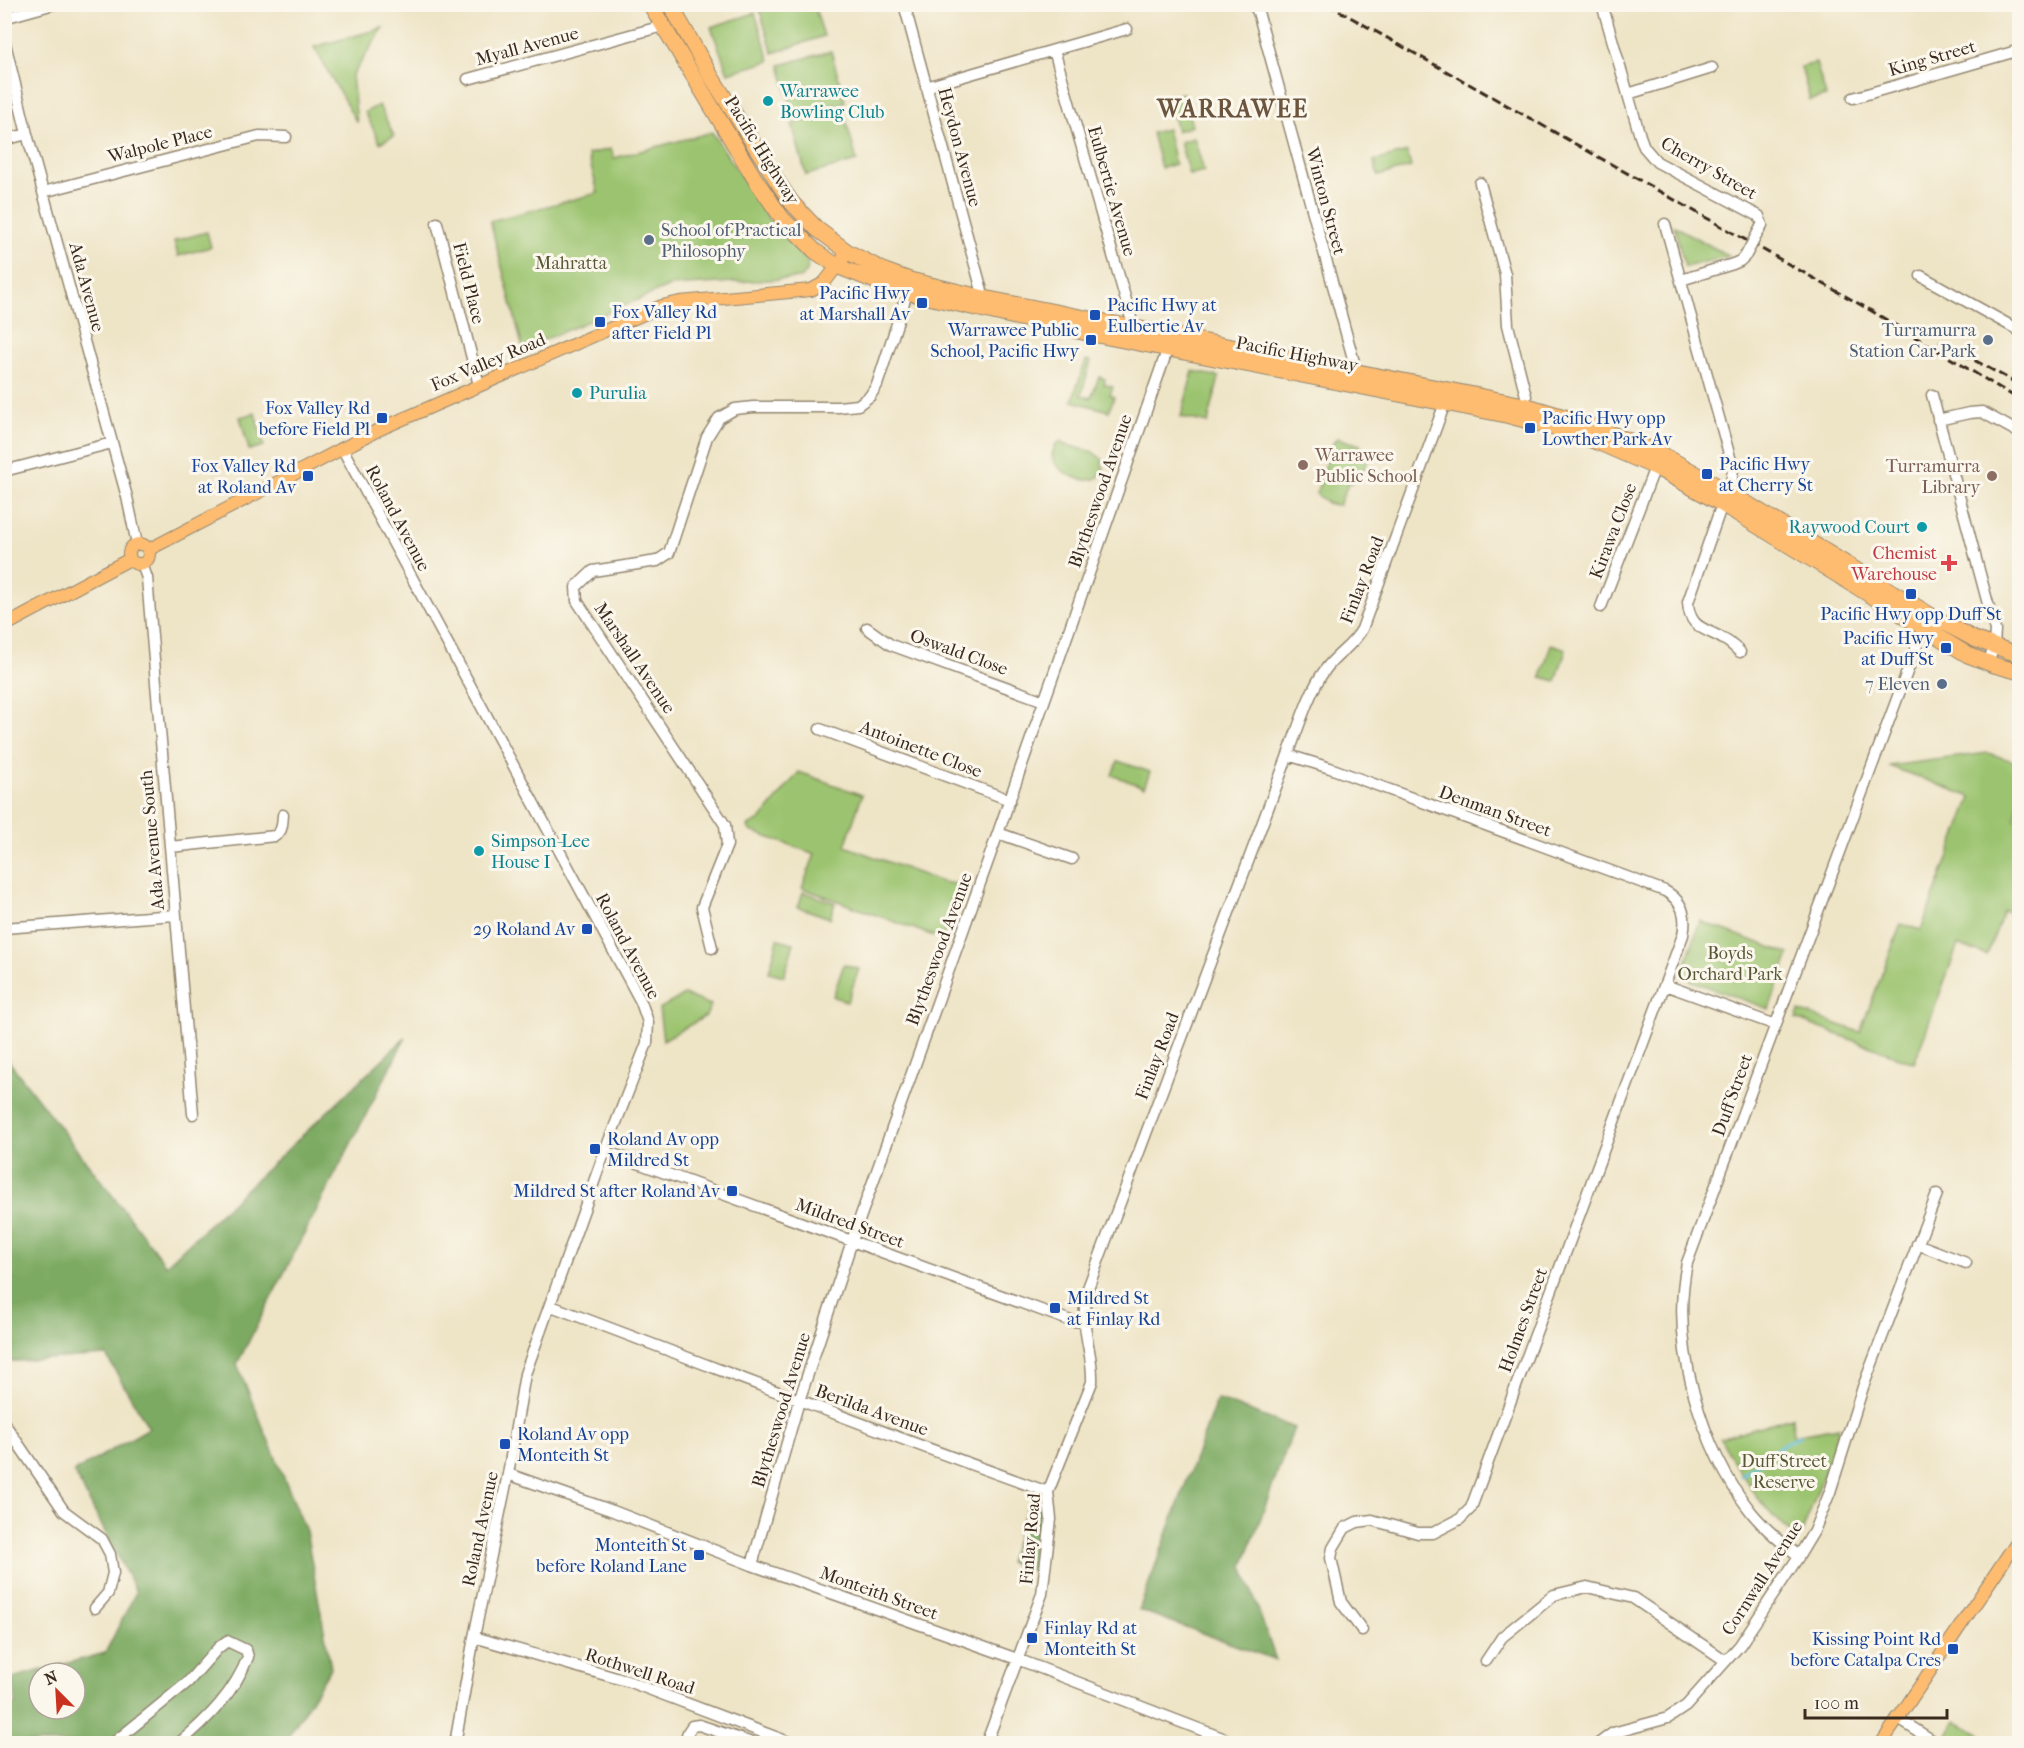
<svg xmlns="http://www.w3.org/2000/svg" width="2024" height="1748" font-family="'IM FELL French Canon',serif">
  <rect width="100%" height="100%" fill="#fbf7ec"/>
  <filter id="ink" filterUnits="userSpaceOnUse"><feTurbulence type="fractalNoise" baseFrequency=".0167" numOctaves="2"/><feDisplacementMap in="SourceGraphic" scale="12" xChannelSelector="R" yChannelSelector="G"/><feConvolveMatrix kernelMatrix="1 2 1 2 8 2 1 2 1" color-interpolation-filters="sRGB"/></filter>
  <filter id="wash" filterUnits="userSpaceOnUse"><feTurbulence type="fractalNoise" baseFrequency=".008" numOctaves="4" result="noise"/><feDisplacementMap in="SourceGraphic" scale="24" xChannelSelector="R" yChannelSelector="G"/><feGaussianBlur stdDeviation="1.35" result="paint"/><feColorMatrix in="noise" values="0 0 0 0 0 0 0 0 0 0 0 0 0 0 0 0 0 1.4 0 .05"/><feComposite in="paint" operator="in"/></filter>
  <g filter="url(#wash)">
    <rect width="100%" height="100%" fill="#eee4c6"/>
    <path fill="#9cc470" stroke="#6c7747" stroke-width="1.5" d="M758 5H814L824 36 773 53Z
      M755 13 770 61 728 73 711 27Z
      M383 28 352 76 357 123 314 47Z
      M831 51 845 102 794 116 780 65Z
      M1816 63 1826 96 1810 100 1801 67Z
      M1183 93 1192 126 1177 131 1168 98Z
      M379 105 394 136 380 143 365 112Z
      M843 110 857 161 806 175 792 124Z
      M1167 129 1175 164 1161 168 1152 133Z
      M712 132 773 225 808 262 807 272 800 278 670 286 523 349 490 221 598 193 588 154 611 149 614 158Z
      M1194 138 1204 171 1189 175 1180 142Z
      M1407 152 1411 167 1378 176 1374 161Z
      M1674 226 1729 256 1685 267Z
      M207 232 211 247 178 256 174 241Z
      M1086 360 1091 361 1081 395 1091 398 1099 377 1105 379 1104 384 1113 387 1110 395 1114 397 1109 411 1072 401Z
      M1193 371 1219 377 1208 423 1181 417Z
      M255 413 264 446 249 450 240 417Z
      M1337 438 1360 445 1368 459 1360 480 1354 478 1352 483 1349 482 1339 505 1329 504 1316 494 1333 443Z
      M1061 441 1063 444 1093 452 1103 460 1102 464 1104 469C1095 494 1051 471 1052 454 1053 451 1055 448 1055 445Z
      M1551 644 1566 649 1556 681 1541 677Z
      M1988 753 2019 763V801L2015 819 2020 820 2019 916 2004 911 1987 955 1958 945 1914 1063 1796 1019 1799 1011 1860 1032 1901 924 1921 930 1971 797 1889 766Z
      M1118 761 1150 772 1144 787 1112 775Z
      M799 772 862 795 845 846 942 882 964 885 942 939 802 888 815 854 750 831 748 826 760 820Z
      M803 892 835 903 830 918 798 907Z
      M1700 921 1789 954 1769 1009 1681 977Z
      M778 939 794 943 784 976 769 972Z
      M844 964 859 969 847 1002 833 996Z
      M684 995 711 1005 706 1016 663 1040 659 1009Z
      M1792 1417 1793 1435 1839 1427 1832 1452 1802 1533 1793 1535C1760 1505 1742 1477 1720 1438Z
      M1956 1721 1986 1738 1982 1743H1963L1948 1735Z"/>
    <path fill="#7daa62" stroke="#5c6a40" stroke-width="1.5" fill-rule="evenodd" d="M406 1037 237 1364 306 1531 331 1668 284 1743H5V1714L16 1703 12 1678 105 1653 136 1592 74 1472 149 1428 106 1355 5 1362 4 1055 166 1265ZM39 1673H75V1709H39Z
      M1217 1399 1294 1428 1243 1566 1276 1660 1139 1610Z
      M1029 1503 1040 1506 1035 1572 1008 1562Z"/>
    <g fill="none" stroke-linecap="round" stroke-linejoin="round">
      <path stroke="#68c3e6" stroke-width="3" d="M1741 1476 1785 1443 1801 1435"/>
    </g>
  </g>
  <g filter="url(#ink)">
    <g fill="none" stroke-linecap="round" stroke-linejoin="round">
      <g stroke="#948772" stroke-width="13">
        <path id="minor" d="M904 4 984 298
          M1253 4 1258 12 1357 373
          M1602 4 1640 136 1644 147 1657 162 1759 216 1762 225
          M4 18 54 4
          M4 39 27 134 127 497 137 544
          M1054 50 1127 29
          M468 79 663 26
          M926 87 1054 50 1131 318 1133 332
          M1628 94 1712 68
          M1853 98 2020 50
          M4 140 27 134
          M1480 183 1505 274 1508 325 1526 396 1524 405
          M43 192 259 136 286 137
          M437 223 479 385
          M1665 224 1733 468 1731 486 1720 510 1688 602C1689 630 1707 628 1725 640 1731 643 1735 648 1740 652
          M1921 276 2020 331
          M1681 280 1733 264 1740 261 1746 255
          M1932 395 1995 630 1994 647 1988 663
          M1938 420 1969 413 1982 412 2020 433
          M342 448 641 1002 648 1022 647 1043 605 1151 525 1374 508 1474 474 1637 455 1744
          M4 471 112 443
          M142 564 147 578 193 1114
          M1601 607 1655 467
          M867 628 891 645 1044 701
          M820 729 1010 800
          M1288 755 1330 768 1665 891C1683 901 1687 916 1683 935L1471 1508 1460 1519 1433 1533H1418L1372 1520 1357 1522 1345 1528 1333 1548 1331 1558 1341 1602 1362 1630
          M998 833 1072 859
          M170 847 275 836C283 831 282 824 283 815
          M4 928 175 915
          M712 948 702 907 727 845 725 825 577 601 576 587 593 571 657 561 669 553 707 437 719 418 735 409 753 407H838L858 405 870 396 877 385 907 293
          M1665 985 1776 1025
          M605 1151 1071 1321 1085 1322
          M1917 1244 1966 1263
          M551 1306C717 1368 881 1433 1048 1492
          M4 1423 64 1511 102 1539 110 1554 113 1573 108 1593 95 1608
          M508 1474 613 1511 752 1565 1017 1659 1238 1744
          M1799 1556C1782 1543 1766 1530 1752 1513 1701 1449 1670 1344 1687 1263L1923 629
          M752 1565 799 1401 855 1232 998 833 1168 348
          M474 1637 630 1682 794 1744
          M1486 1661 1502 1637 1554 1595 1587 1587 1633 1598 1726 1661
          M1897 1718 1938 1744
          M112 1744 188 1682 218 1648 227 1641 246 1650 248 1657C234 1693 208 1719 178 1744
          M684 1744 688 1732 692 1726 699 1725 755 1744
          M986 1744 1042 1594 1051 1519 1048 1492 1092 1382C1093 1361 1087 1346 1085 1325 1084 1313 1085 1300 1088 1288L1288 755C1298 729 1309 691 1325 670 1336 654 1353 646 1362 629L1445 403
          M1598 1744 1613 1733 1668 1718 1686 1706 1740 1645 1799 1556 1814 1531 1830 1492 1863 1387 1937 1194"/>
      </g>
      <g stroke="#948772" stroke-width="14">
        <path id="major" d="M129 554a10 10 0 1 1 20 0a10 10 0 1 1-20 0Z
          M148 550 380 429 662 306 680 302 811 290 824 283 848 252
          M4 626 130 559
          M1881 1744 2020 1537"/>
      </g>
      <g stroke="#948772" stroke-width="17">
        <path id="highway" d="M650 4 755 179 782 218 815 251 837 266 898 290 1067 329 1506 415 1570 432 1602 444 1655 467 1722 504 1968 655 1994 665 2020 672
          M670 4 709 73 779 184 792 203 817 229 848 252 885 271 910 280 984 298 1524 405 1581 422 1660 453 1728 492 1930 615 1974 639 2020 655"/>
      </g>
      <use href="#minor" stroke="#fff" stroke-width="10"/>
      <use href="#major" stroke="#fdbc70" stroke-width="12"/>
      <use href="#highway" stroke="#fdbc70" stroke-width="15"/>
      <path stroke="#3b2a1e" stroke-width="3" stroke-dasharray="9 4.5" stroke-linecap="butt" d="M1327 4 1870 310 2020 400
        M1939 341 2020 385"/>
      <g stroke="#948772" stroke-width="13" stroke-linecap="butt">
        <path id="minor-bridge" d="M1746 255 1762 225"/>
      </g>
      <use href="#minor-bridge" stroke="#fff" stroke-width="10"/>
    </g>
  </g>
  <g fill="#0f9aa8" stroke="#fbf7ec" stroke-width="2">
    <circle cx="768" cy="101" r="6"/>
    <circle cx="577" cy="393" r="6"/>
    <circle cx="1922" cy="527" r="6"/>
    <circle cx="479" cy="851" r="6"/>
  </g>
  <g fill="#5c6f8a" stroke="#fbf7ec" stroke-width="2">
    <circle cx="649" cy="240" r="6"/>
    <circle cx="1988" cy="340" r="6"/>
    <circle cx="1942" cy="684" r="6"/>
  </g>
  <g fill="#1a4fb4" stroke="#fbf7ec" stroke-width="2">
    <rect x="916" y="297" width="12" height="12" rx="3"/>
    <rect x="1089" y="309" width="12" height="12" rx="3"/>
    <rect x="594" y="316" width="12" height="12" rx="3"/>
    <rect x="1085" y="334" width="12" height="12" rx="3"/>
    <rect x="376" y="412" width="12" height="12" rx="3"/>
    <rect x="1524" y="422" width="12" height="12" rx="3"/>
    <rect x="1701" y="468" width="12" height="12" rx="3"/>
    <rect x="302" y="470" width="12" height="12" rx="3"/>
    <rect x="1905" y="588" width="12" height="12" rx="3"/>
    <rect x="1940" y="642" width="12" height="12" rx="3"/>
    <rect x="581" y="923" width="12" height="12" rx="3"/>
    <rect x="589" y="1143" width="12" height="12" rx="3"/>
    <rect x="726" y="1185" width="12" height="12" rx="3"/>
    <rect x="1049" y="1302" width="12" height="12" rx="3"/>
    <rect x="499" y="1438" width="12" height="12" rx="3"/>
    <rect x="693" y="1549" width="12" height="12" rx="3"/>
    <rect x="1026" y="1632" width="12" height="12" rx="3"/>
    <rect x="1947" y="1643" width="12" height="12" rx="3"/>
  </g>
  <g fill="#8d6e63" stroke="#fbf7ec" stroke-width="2">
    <circle cx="1303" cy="465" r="6"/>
    <circle cx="1992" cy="476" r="6"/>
  </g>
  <path fill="#e0444e" stroke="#fbf7ec" stroke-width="2" d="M1946 554h6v6h6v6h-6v6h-6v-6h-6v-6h6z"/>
  <g text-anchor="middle" stroke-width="6" stroke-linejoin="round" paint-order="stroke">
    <g font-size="18" fill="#3b2a1e" stroke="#fbf7ec">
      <text transform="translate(527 46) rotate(-15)" y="6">Myall Avenue</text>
      <text transform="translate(1932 58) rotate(-16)" y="6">King Street</text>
      <text transform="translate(160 144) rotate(-14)" y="6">Walpole Place</text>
      <text transform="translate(960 147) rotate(75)" y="6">Heydon Avenue</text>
      <text transform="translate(762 150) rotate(58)" y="6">Pacific Highway</text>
      <text transform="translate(1709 168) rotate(30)" y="6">Cherry Street</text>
      <text transform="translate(1112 191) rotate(74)" y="6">Eulbertie Avenue</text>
      <text transform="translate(1326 201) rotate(75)" y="6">Winton Street</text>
      <text transform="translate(469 283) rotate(76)" y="6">Field Place</text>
      <text transform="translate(87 287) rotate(75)" y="6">Ada Avenue</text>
      <text transform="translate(1297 354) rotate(11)" y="6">Pacific Highway</text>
      <text transform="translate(488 362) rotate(-23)" y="6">Fox Valley Road</text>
      <text transform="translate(1100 491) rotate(-71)" y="6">Blytheswood Avenue</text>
      <text transform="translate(398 518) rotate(62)" y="6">Roland Avenue</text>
      <text transform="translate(1613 531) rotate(-69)" y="6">Kirawa Close</text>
      <text transform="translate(1362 580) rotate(-69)" y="6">Finlay Road</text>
      <text transform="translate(959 652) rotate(20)" y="6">Oswald Close</text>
      <text transform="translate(635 658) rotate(56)" y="6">Marshall Avenue</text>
      <text transform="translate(921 749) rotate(21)" y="6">Antoinette Close</text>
      <text transform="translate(1495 811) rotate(20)" y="6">Denman Street</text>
      <text transform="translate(152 840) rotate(-95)" y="6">Ada Avenue South</text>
      <text transform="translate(628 946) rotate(62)" y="6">Roland Avenue</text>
      <text transform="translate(939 949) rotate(-70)" y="6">Blytheswood Avenue</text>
      <text transform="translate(1157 1056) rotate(-69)" y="6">Finlay Road</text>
      <text transform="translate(1732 1095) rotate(-70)" y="6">Duff Street</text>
      <text transform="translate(850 1223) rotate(20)" y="6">Mildred Street</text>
      <text transform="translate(1523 1320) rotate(-70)" y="6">Holmes Street</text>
      <text transform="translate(781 1410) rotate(-73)" y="6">Blytheswood Avenue</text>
      <text transform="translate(872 1410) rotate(20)" y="6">Berilda Avenue</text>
      <text transform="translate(480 1529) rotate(-78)" y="6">Roland Avenue</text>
      <text transform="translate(1030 1539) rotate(-85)" y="6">Finlay Road</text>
      <text transform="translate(1762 1578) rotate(-57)" y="6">Cornwall Avenue</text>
      <text transform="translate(879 1593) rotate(20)" y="6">Monteith Street</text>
      <text transform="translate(640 1671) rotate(18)" y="6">Rothwell Road</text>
    </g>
    <g font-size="18" fill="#0d838f" stroke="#fbf7ec" text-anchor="start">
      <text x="780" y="97">Warrawee<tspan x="780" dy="21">Bowling Club</tspan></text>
      <text x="589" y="399">Purulia</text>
      <text x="1910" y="533" text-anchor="end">Raywood Court</text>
      <text x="491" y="847">Simpson-Lee<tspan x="491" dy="21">House I</tspan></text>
    </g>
    <g font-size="18" fill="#4e5e75" stroke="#fbf7ec" text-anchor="end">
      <text x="661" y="236" text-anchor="start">School of Practical<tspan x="661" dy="21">Philosophy</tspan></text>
      <text x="1976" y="336">Turramurra<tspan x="1976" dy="21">Station Car Park</tspan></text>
      <text x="1930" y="690">7 Eleven</text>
    </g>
    <g font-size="18" fill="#585837" stroke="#fbf7ec">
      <text x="571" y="269">Mahratta</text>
      <text x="1730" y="959">Boyds<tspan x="1730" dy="21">Orchard Park</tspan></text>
      <text x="1784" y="1467">Duff Street<tspan x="1784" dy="21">Reserve</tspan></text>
    </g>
    <g font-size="18" fill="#164399" stroke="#fbf7ec" text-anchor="end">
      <text x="910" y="299">Pacific Hwy<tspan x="910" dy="21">at Marshall Av</tspan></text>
      <text x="1107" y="311" text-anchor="start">Pacific Hwy at<tspan x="1107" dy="21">Eulbertie Av</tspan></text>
      <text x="612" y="318" text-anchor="start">Fox Valley Rd<tspan x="612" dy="21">after Field Pl</tspan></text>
      <text x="1079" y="336">Warrawee Public<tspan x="1079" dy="21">School, Pacific Hwy</tspan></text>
      <text x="370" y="414">Fox Valley Rd<tspan x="370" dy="21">before Field Pl</tspan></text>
      <text x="1542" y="424" text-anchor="start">Pacific Hwy opp<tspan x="1542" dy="21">Lowther Park Av</tspan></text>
      <text x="1719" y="470" text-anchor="start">Pacific Hwy<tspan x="1719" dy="21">at Cherry St</tspan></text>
      <text x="296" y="472">Fox Valley Rd<tspan x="296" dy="21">at Roland Av</tspan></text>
      <text x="1911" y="620" text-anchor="middle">Pacific Hwy opp Duff St</text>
      <text x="1934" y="644">Pacific Hwy<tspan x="1934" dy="21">at Duff St</tspan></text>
      <text x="575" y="935">29 Roland Av</text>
      <text x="607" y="1145" text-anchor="start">Roland Av opp<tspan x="607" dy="21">Mildred St</tspan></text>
      <text x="720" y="1197">Mildred St after Roland Av</text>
      <text x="1067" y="1304" text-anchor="start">Mildred St<tspan x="1067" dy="21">at Finlay Rd</tspan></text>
      <text x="517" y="1440" text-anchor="start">Roland Av opp<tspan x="517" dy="21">Monteith St</tspan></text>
      <text x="687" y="1551">Monteith St<tspan x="687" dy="21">before Roland Lane</tspan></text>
      <text x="1044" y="1634" text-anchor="start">Finlay Rd at<tspan x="1044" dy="21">Monteith St</tspan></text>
      <text x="1941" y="1645">Kissing Point Rd<tspan x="1941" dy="21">before Catalpa Cres</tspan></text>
    </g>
    <g font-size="18" fill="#785e54" stroke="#fbf7ec" text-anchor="start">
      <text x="1315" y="461">Warrawee<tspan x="1315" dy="21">Public School</tspan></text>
      <text x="1980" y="472" text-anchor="end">Turramurra<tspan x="1980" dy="21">Library</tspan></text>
    </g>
    <g font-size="18" fill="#be3a42" stroke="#fbf7ec" text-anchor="end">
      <text x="1937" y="559">Chemist<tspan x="1937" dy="21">Warehouse</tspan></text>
    </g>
    <g font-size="24" font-weight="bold" letter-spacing="1.5" fill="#6b553e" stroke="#fbf7ec">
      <text x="1233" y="117">WARRAWEE</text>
    </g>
  </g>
  <rect width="2024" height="1748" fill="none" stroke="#fbf7ec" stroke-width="24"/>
  <g transform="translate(57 1691) rotate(336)"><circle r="28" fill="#fbf7ec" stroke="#aea59a" stroke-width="1.5"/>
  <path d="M0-4.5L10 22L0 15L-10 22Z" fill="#c8321e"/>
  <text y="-9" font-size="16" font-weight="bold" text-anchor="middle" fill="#3b2a1e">N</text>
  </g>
  <path d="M1805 1709v9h142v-9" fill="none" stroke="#3b2a1e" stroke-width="3"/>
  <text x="1814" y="1709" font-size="18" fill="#3b2a1e" stroke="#fbf7ec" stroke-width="4.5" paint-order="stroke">100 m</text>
</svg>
